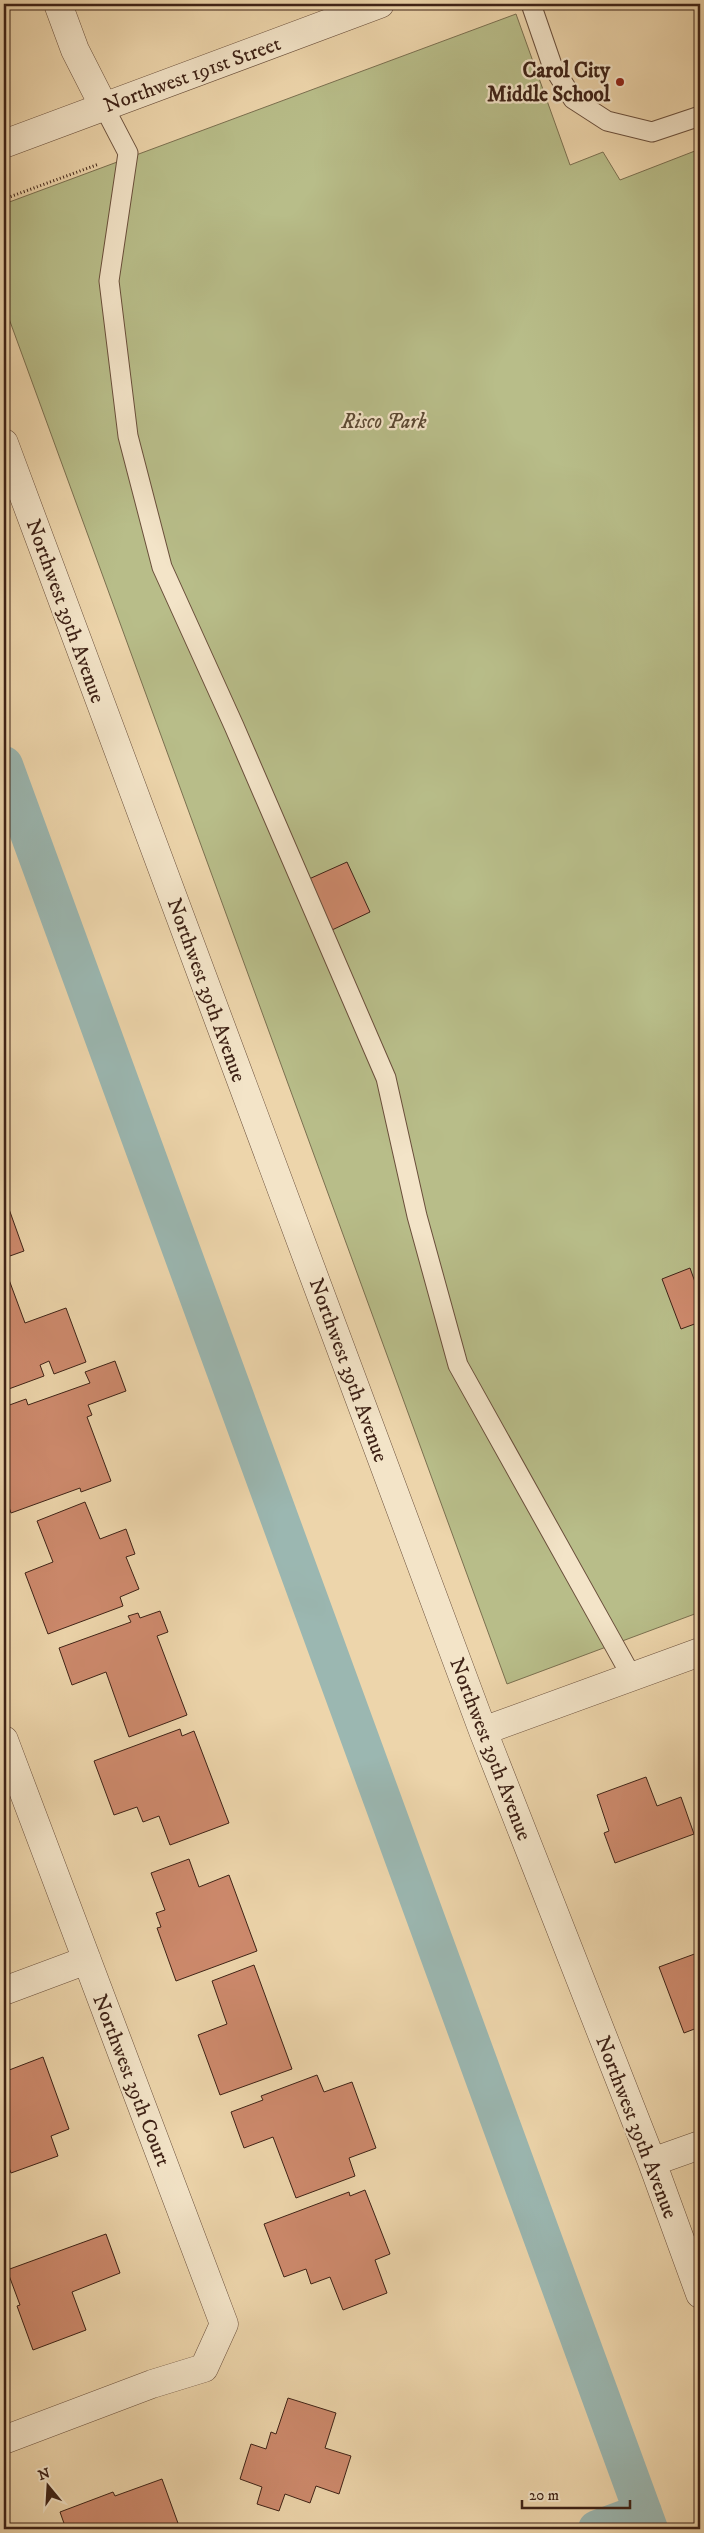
<svg xmlns="http://www.w3.org/2000/svg" width="704" height="2533" font-family="'IM FELL DW Pica',serif">
  <rect width="100%" height="100%" fill="#edd5ab"/>
  <filter id="stains"><feTurbulence type="fractalNoise" baseFrequency=".004" numOctaves="4"/><feColorMatrix values="0 0 0 0 .2 0 0 0 0 .09 0 0 0 0 .02 0 0 0 .5 -.17"/></filter>
  <radialGradient id="worn" r=".72"><stop offset=".6" stop-color="#630" stop-opacity="0"/><stop offset="1" stop-color="#630" stop-opacity=".3"/></radialGradient>
  <path fill="#b8bd89" stroke="#7b7050" d="M516 14 570 165 603 152 620 180 700 149V1612L507 1684 4 305V204Z"/>
  <g fill="none" stroke-linecap="round" stroke-linejoin="round">
    <path stroke="#9bb7b1" stroke-width="38" d="M4 765 649 2529
      M597 2529 643 2512"/>
  </g>
  <path fill="#ce8a6d" stroke="#3e2216" d="M347 862 370 912 332 930 309 879Z
    M4 1195 24 1251 7 1257 8 1261 4 1263Z
    M690 1268 700 1296V1322L681 1329 662 1279Z
    M8 1277 25 1323 66 1308 86 1362 54 1374 49 1361 40 1365 44 1376 6 1390 8 1394 4 1395V1279Z
    M115 1361 126 1391 88 1405 92 1415 87 1417 111 1481 81 1492 80 1488 11 1513 4 1493V1407L26 1399 28 1405 90 1383 85 1372Z
    M85 1502 100 1539 126 1529 135 1554 126 1557 139 1589 120 1597 123 1606 48 1634 25 1573 53 1562 37 1521Z
    M160 1611 168 1632 157 1636 187 1715 129 1737 106 1672 72 1685 59 1648 131 1622 128 1616 138 1613 140 1618Z
    M180 1729 182 1736 194 1731 229 1823 170 1845 159 1816 143 1822 137 1807 114 1815 94 1761Z
    M646 1777 657 1806 681 1797 694 1834 615 1863 604 1833 609 1831 597 1795Z
    M189 1859 199 1887 229 1875 257 1951 176 1981 157 1928 161 1927 156 1913 165 1910 151 1873Z
    M700 1952V2036L697 2028 684 2033 659 1967Z
    M254 1965 292 2069 220 2095 198 2035 227 2024 212 1981Z
    M43 2057 69 2129 51 2136 58 2156 11 2173 4 2155V2072Z
    M317 2075 324 2092 352 2082 376 2148 349 2158 355 2176 296 2198 273 2137 244 2148 231 2112 263 2100 261 2096Z
    M365 2190 390 2254 375 2260 387 2293 343 2310 330 2277 311 2284 306 2269 284 2277 264 2224 349 2192 350 2196Z
    M106 2234 120 2273 72 2292 86 2330 33 2350 17 2306 20 2305 7 2270Z
    M288 2398 336 2413 325 2448 351 2456 339 2494 316 2486 310 2503 285 2494 279 2511 257 2504 262 2487 240 2479 251 2444 266 2449 271 2432 276 2434Z
    M162 2479 179 2526 169 2529H66L60 2512 113 2492 115 2496Z"/>
  <g fill="none" stroke-linecap="round" stroke-linejoin="round">
    <g stroke="#6a4f3b" stroke-width="21">
      <path id="service" d="M531 4 552 65 573 99 607 121 652 132 700 116
        M104 107 128 153 109 281 128 436 162 567 234 726 386 1078 417 1216 458 1365 632 1677"/>
    </g>
    <g stroke="#6a4f3b" stroke-width="29">
      <path id="minor" d="M58 4 75 50 104 107
        M4 443 483 1731 652 2162 700 2294
        M483 1731 700 1652
        M4 1740 224 2324 204 2368 152 2384 4 2440
        M4 1991 87 1960
        M652 2162 700 2145"/>
    </g>
    <g stroke="#6a4f3b" stroke-width="29">
      <path id="tertiary" d="M4 144 380 4"/>
    </g>
    <path stroke="#3e2216" stroke-width="3" stroke-dasharray="1 2.5" stroke-linecap="butt" d="M4 199 99 164"/>
    <use href="#service" stroke="#f3e4c8" stroke-width="19"/>
    <use href="#minor" stroke="#f3e4c8" stroke-width="28"/>
    <use href="#tertiary" stroke="#f3e4c8" stroke-width="28"/>
  </g>
  <circle fill="#8f2418" stroke="#f3e4c8" stroke-width="2" cx="620" cy="82" r="5"/>
  <g text-anchor="middle" stroke-width="4.5" stroke-linejoin="round" paint-order="stroke">
    <g font-size="21" font-weight="bold" fill="#3e2216" stroke="#f3e4c8" text-anchor="end">
      <text x="610" y="77">Carol City<tspan x="610" dy="24">Middle School</tspan></text>
    </g>
    <g font-size="21" fill="#3e2216" stroke="#f3e4c8">
      <text transform="translate(192 74) rotate(-20)" y="7">Northwest 191st Street</text>
      <text transform="translate(66 611) rotate(70)" y="7">Northwest 39th Avenue</text>
      <text transform="translate(207 990) rotate(70)" y="7">Northwest 39th Avenue</text>
      <text transform="translate(349 1370) rotate(70)" y="7">Northwest 39th Avenue</text>
      <text transform="translate(491 1749) rotate(69)" y="7">Northwest 39th Avenue</text>
      <text transform="translate(132 2080) rotate(69)" y="7">Northwest 39th Court</text>
      <text transform="translate(637 2127) rotate(69)" y="7">Northwest 39th Avenue</text>
    </g>
    <g font-size="21" font-style="italic" fill="#5c4933" stroke="#f3e4c8">
      <text x="384" y="428">Risco Park</text>
    </g>
  </g>
  <rect width="704" height="2533" fill="none" stroke="#edd5ab" stroke-width="20"/>
  <rect x="5" y="5" width="694" height="2523" fill="none" stroke="#3e2216" stroke-width="2.5"/>
  <rect x="10" y="10" width="684" height="2513" fill="none" stroke="#3e2216"/>
  <g transform="translate(48 2486) rotate(342)" stroke="#f3e4c8" stroke-width="4" paint-order="stroke">
  <path d="M0-4L9 19L0 12L-9 19Z" fill="#3e2216"/>
  <text y="-8" font-size="14" font-weight="bold" text-anchor="middle" fill="#3e2216">N</text>
  </g>
  <path d="M522 2500v8h108v-8" fill="none" stroke="#3e2216" stroke-width="2.5"/>
  <text x="529" y="2500" font-size="15" fill="#3e2216" stroke="#f3e4c8" stroke-width="4" paint-order="stroke">20 m</text>
  <rect width="100%" height="100%" filter="url(#stains)"/>
  <rect width="100%" height="100%" fill="url(#worn)"/>
</svg>
